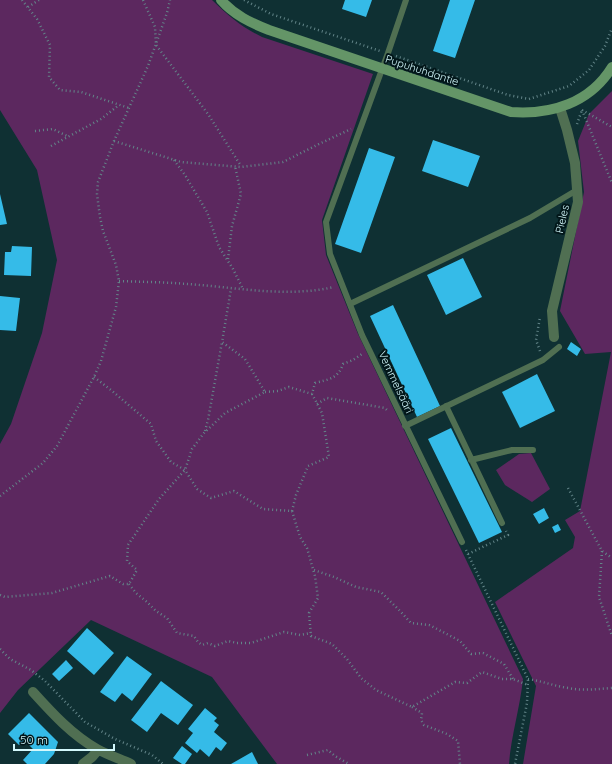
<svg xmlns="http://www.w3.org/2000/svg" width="612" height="764" font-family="Quicksand,sans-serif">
  <rect width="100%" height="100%" fill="#0f3033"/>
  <path fill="#5c285f" d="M0 0H212C230 17 240 26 262 37L373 74 322 220 326 255 358 334 523 679C520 708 511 736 509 764H277L212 677 91 620 18 690 0 713V444L11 424 42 333 57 260 37 170 0 110Z
    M612 91V764H523L536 686 495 602 573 548 575 537 565 520 580 511 611 352 585 354 560 311 584 192 578 141 589 114Z
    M531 453 550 489 532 502 505 485 496 470 519 454Z"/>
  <path fill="#35bbe8" d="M345 0H372L366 17 342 9Z
    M450 0H475L455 58 433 51Z
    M433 140 480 156 468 187 422 171Z
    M369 148 395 157 361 253 335 244Z
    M0 194 7 224 0 225Z
    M12 246 32 247 31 276 4 275 5 252H11Z
    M463 258 482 297 446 315 427 275Z
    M0 296 20 298 16 331 0 330Z
    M393 305 440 406 417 417 370 316Z
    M571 342 581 349 577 356 567 349Z
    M537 374 555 411 520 428 502 392Z
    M451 428 502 532 479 543 428 439Z
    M544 508 549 518 539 524 533 514Z
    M558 524 561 530 555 533 552 527Z
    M87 628 114 653 94 675 67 651Z
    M127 656 152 674 132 701 122 693 115 702 100 692Z
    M66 660 73 668 59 681 52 674Z
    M161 681 193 705 178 725 161 713 147 732 131 720Z
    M205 708 217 718 214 721 219 725 214 732 227 743 221 751 216 747 209 757 200 749 197 753 185 743 193 733 188 729Z
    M29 713 58 742 54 754 45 764H27L23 760 33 749 24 740 19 745 8 734Z
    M182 746 192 754 185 764H182L173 758Z
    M252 752 258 764H231Z"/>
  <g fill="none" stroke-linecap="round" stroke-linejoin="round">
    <path stroke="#638589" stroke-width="2.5" stroke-dasharray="1 3" stroke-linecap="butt" d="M22 0 37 19 50 45 49 77 60 90 81 92 129 108
      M143 0 155 27 156 45 208 114 241 166
      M244 0 271 14 380 51
      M28 7 39 0
      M396 56 508 95 529 99 569 86 589 70 605 46 612 28
      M582 110 612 183
      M582 110 612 127
      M577 124 582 110
      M35 131 53 129 67 136
      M114 141 181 162 241 167 283 162 319 144 351 129
      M51 146 101 119 119 105
      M174 160 185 175 207 212 219 247 233 269 243 289
      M228 259 232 226 241 194 235 166
      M119 281C142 282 165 282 187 284 235 287 286 298 334 287
      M540 351 536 340 540 317
      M94 377 111 390 151 424 156 441 171 462 185 470 197 489 211 498 234 491 263 509 292 511 300 537 307 548 315 576 318 598 309 613 311 636 332 644 347 659 361 678 376 690 412 707 455 682 467 683 482 672 502 679H513L528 685
      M265 392 278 391 289 387 312 394 315 383C329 379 338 379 343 364L353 360 362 354
      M317 404 327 398 385 408 387 410
      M205 431 208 420 222 342
      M568 488 602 551 612 558
      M0 496 43 463 57 446 94 377 101 361 116 307 119 281 116 265 103 231 100 217 97 194 98 182 114 141 148 66 167 13 170 0
      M292 511 296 495 308 466 329 457 322 413 312 394
      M466 550 528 679 527 703 515 764
      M602 551 599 597 612 636
      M468 554 508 535 506 531
      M314 570 334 577 356 587 381 592 401 612 411 623 429 625 443 632 460 641 471 654 483 653 504 664 513 679
      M129 584 136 593 147 602 156 611 167 618 177 633 194 636 198 642 202 645 208 643 215 646 228 641 237 643H251L284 632 300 635 311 633
      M0 595 5 597 52 593 110 576 123 584H129L137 570 127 561 128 545 159 499 185 470 192 449 204 433 225 413 265 392 245 359 222 342 231 289
      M0 649 10 659 31 670 45 681 85 722 115 739 152 755 163 764
      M528 679C542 681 554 686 568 688 583 691 597 689 612 688
      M412 707 422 713 421 720 424 725 447 734 458 741 460 764
      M307 755 328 750 335 756 349 764"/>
    <path stroke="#506f52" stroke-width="6" d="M406 0 388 53 326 222 330 254 362 335 462 542
      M350 304 530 218 577 190
      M446 406 502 523
      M405 426 543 360 559 347
      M471 460 512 450H533"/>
    <path stroke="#506f52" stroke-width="10" d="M554 337 552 311 578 202 575 163 567 130 560 108
      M33 692C52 713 72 735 97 749 108 755 120 759 131 764
      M83 764 92 757 98 750"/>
    <path stroke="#649567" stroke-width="10" d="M221 0C234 15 251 23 269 30L511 112C551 115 590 103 612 67"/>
  </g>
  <g text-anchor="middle" stroke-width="4" stroke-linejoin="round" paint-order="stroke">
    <g font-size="11" fill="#d4f9fd" stroke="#021619">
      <text transform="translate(422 70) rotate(18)" y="4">Pupuhuhdantie</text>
      <text transform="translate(562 219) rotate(-77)" y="4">Pieles</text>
      <text transform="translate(396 382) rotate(65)" y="4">Vemmelsääri</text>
    </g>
  </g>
  <path d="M14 744v6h100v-6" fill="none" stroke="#d4f9fd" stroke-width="2"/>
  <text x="20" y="744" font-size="12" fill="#d4f9fd" stroke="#021619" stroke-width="3" paint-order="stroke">50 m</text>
</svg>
